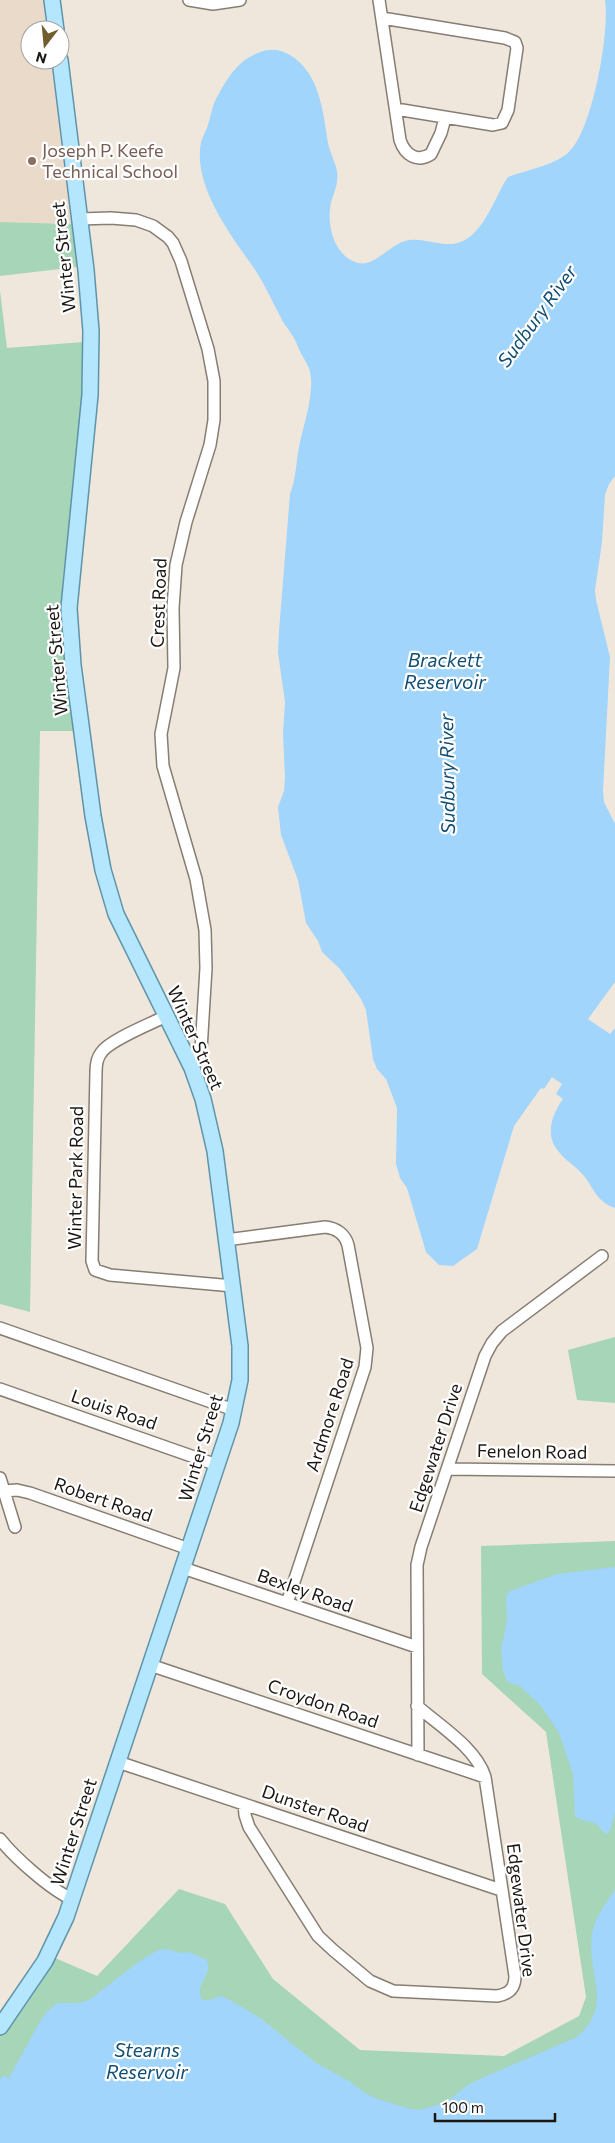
<svg xmlns="http://www.w3.org/2000/svg" width="615" height="2143" font-family="Commissioner,sans-serif">
  <rect width="100%" height="100%" fill="#f0e7dc"/>
  <path fill="#eadaca" d="M0 0H44L47 30H30V60H51L72 224 0 222Z"/>
  <path fill="#a6d5b7" d="M0 222 72 224 77 267 0 276Z
    M0 291 7 348 83 342V395L62 588 63 628 74 731H40L30 1312 0 1304Z
    M615 1337V1403L577 1400 568 1350Z
    M615 1541V2143H0V2037L55 1958 97 1976 179 1889 225 1904 273 1979 360 2050 504 2056 579 2016 586 1997 546 1732 482 1674 481 1546Z"/>
  <path fill="#a1d5fc" d="M605 0H615V476L609 484 605 495 602 542 595 590 596 600 610 657 603 791 604 802 615 824V982L588 1019 610 1034 615 1028V1208C596 1201 595 1190 584 1176 576 1166 566 1161 559 1152 544 1136 552 1114 563 1099L556 1094 562 1084 552 1077 544 1089 541 1088 514 1126 477 1249 453 1266 439 1265 426 1252 407 1188 400 1178 396 1164 397 1108 386 1079 377 1069 373 1059 366 1010 361 999 340 969 322 952 318 941 306 923 298 880 281 835 278 807 284 791 285 778 283 733 285 702 278 653 279 631 290 494C296 479 296 463 299 447 303 426 315 393 310 372 309 366 305 361 302 355 299 351 298 346 296 342 293 335 287 328 283 322 274 305 266 287 256 271 233 238 192 186 201 142 203 136 206 131 208 125 211 115 212 106 217 97 227 79 237 61 258 53 269 48 279 49 290 55 320 73 323 112 328 143 330 153 335 161 337 171 339 183 334 192 331 203 326 224 334 257 358 263 376 267 390 243 409 240 423 238 438 245 452 244 482 242 494 197 508 177 526 170 552 166 568 153 592 133 610 32 605 0Z
    M615 1567V1813L610 1831 606 1834 595 1823 581 1820 575 1816 573 1774 559 1733 541 1706 519 1685 512 1684 507 1681 503 1671 501 1650 507 1620 506 1596 510 1591 557 1574Z
    M615 1890V2143H0V2080L3 2075 9 2078 38 2025 45 2014 57 2003H78L89 2000 137 1963 158 1950 167 1949 181 1953 189 1952 207 1960C207 1963 209 1966 208 1969 207 1979 194 1988 203 2000H209L221 1996 230 2000 260 2018 316 2063 349 2081 363 2092 375 2098 407 2108 419 2110 445 2103 468 2085 482 2078 577 2037C615 2003 586 1976 592 1934 595 1917 605 1904 615 1890Z"/>
  <g fill="none" stroke-linecap="round" stroke-linejoin="round">
    <g stroke="#867d73" stroke-width="14">
      <path id="minor" d="M189 0 213 4 240 0
        M379 0 400 140C405 155 417 163 431 154L441 133 445 118
        M382 18 505 38 515 42 517 48 508 110 502 123 493 125 396 109
        M79 219 111 218 136 220 153 226 168 237 173 243 181 261 208 349 214 381V420L210 445 186 522 176 565 173 608 174 668 161 734 163 766 196 879 205 930 206 968 201 1050 192 1068
        M166 1016C151 1024 109 1040 101 1053 97 1058 96 1065 96 1072L92 1261 95 1270 110 1275 233 1286
        M226 1240 325 1227C336 1228 345 1234 348 1245L367 1348 365 1367 287 1603
        M0 1328 234 1410
        M0 1389 217 1465
        M447 1469 615 1471
        M0 1478 15 1527
        M4 1491 17 1490 30 1493 189 1549
        M183 1568 417 1647
        M150 1665 485 1777
        M418 1755 417 1565 421 1547 485 1356 492 1343 502 1331 602 1256
        M118 1762 501 1890
        M244 1804 245 1815 249 1827 318 1936 333 1950 370 1981 393 1991 497 1996C509 1994 515 1989 515 1976L485 1777C476 1748 440 1726 417 1706
        M0 1839C14 1857 51 1890 72 1899"/>
    </g>
    <g stroke="#5e94aa" stroke-width="18">
      <path id="major" d="M52 0 56 30
        M0 2027 45 1961 66 1917 231 1423 240 1380V1346L215 1151 203 1099 192 1068 116 914 103 870 93 816 73 665 69 608 90 395 91 331 86 270 60 60"/>
    </g>
    <use href="#minor" stroke="#fff" stroke-width="11"/>
    <use href="#major" stroke="#b4e6fd" stroke-width="15"/>
  </g>
  <circle fill="#8d6e63" stroke="#fff" stroke-width="2" cx="32" cy="161" r="5"/>
  <g text-anchor="middle" stroke-width="4.5" stroke-linejoin="round" paint-order="stroke">
    <g font-size="18" fill="#785e54" stroke="#fff" text-anchor="start">
      <text x="42" y="157">Joseph P. Keefe<tspan x="42" dy="21">Technical School</tspan></text>
    </g>
    <g font-size="18" fill="#1b1814" stroke="#fff">
      <text transform="translate(64 257) rotate(-96)" y="6">Winter Street</text>
      <text transform="translate(159 603) rotate(-88)" y="6">Crest Road</text>
      <text transform="translate(57 660) rotate(-95)" y="6">Winter Street</text>
      <text transform="translate(195 1038) rotate(66)" y="6">Winter Street</text>
      <text transform="translate(76 1178) rotate(-89)" y="6">Winter Park Road</text>
      <text transform="translate(114 1410) rotate(19)" y="6">Louis Road</text>
      <text transform="translate(330 1415) rotate(-72)" y="6">Ardmore Road</text>
      <text transform="translate(201 1448) rotate(-73)" y="6">Winter Street</text>
      <text transform="translate(436 1448) rotate(-72)" y="6">Edgewater Drive</text>
      <text transform="translate(532 1452) rotate(1)" y="6">Fenelon Road</text>
      <text transform="translate(103 1500) rotate(19)" y="6">Robert Road</text>
      <text transform="translate(305 1591) rotate(19)" y="6">Bexley Road</text>
      <text transform="translate(323 1704) rotate(19)" y="6">Croydon Road</text>
      <text transform="translate(315 1809) rotate(19)" y="6">Dunster Road</text>
      <text transform="translate(74 1832) rotate(-72)" y="6">Winter Street</text>
      <text transform="translate(521 1910) rotate(83)" y="6">Edgewater Drive</text>
    </g>
    <g font-size="19" font-style="italic" fill="#114e73" stroke="#fff">
      <text transform="translate(537 316) rotate(-54)" y="7">Sudbury River</text>
      <text x="445" y="667">Brackett<tspan x="445" dy="22">Reservoir</tspan></text>
      <text transform="translate(447 774) rotate(-91)" y="7">Sudbury River</text>
      <text x="147" y="2057">Stearns<tspan x="147" dy="22">Reservoir</tspan></text>
    </g>
  </g>
  <g transform="translate(45 45) rotate(196)"><circle r="24" fill="#ffffff" stroke="#a4a3a1"/>
  <path d="M0-4L9 19L0 12L-9 19Z" fill="#715e2d"/>
  <text y="-8" font-size="14" font-weight="bold" text-anchor="middle" fill="#1b1814">N</text>
  </g>
  <path d="M435 2113v8h120v-8" fill="none" stroke="#1b1814" stroke-width="2.5"/>
  <text x="442" y="2113" font-size="15" fill="#1b1814" stroke="#ffffff" stroke-width="4" paint-order="stroke">100 m</text>
</svg>
